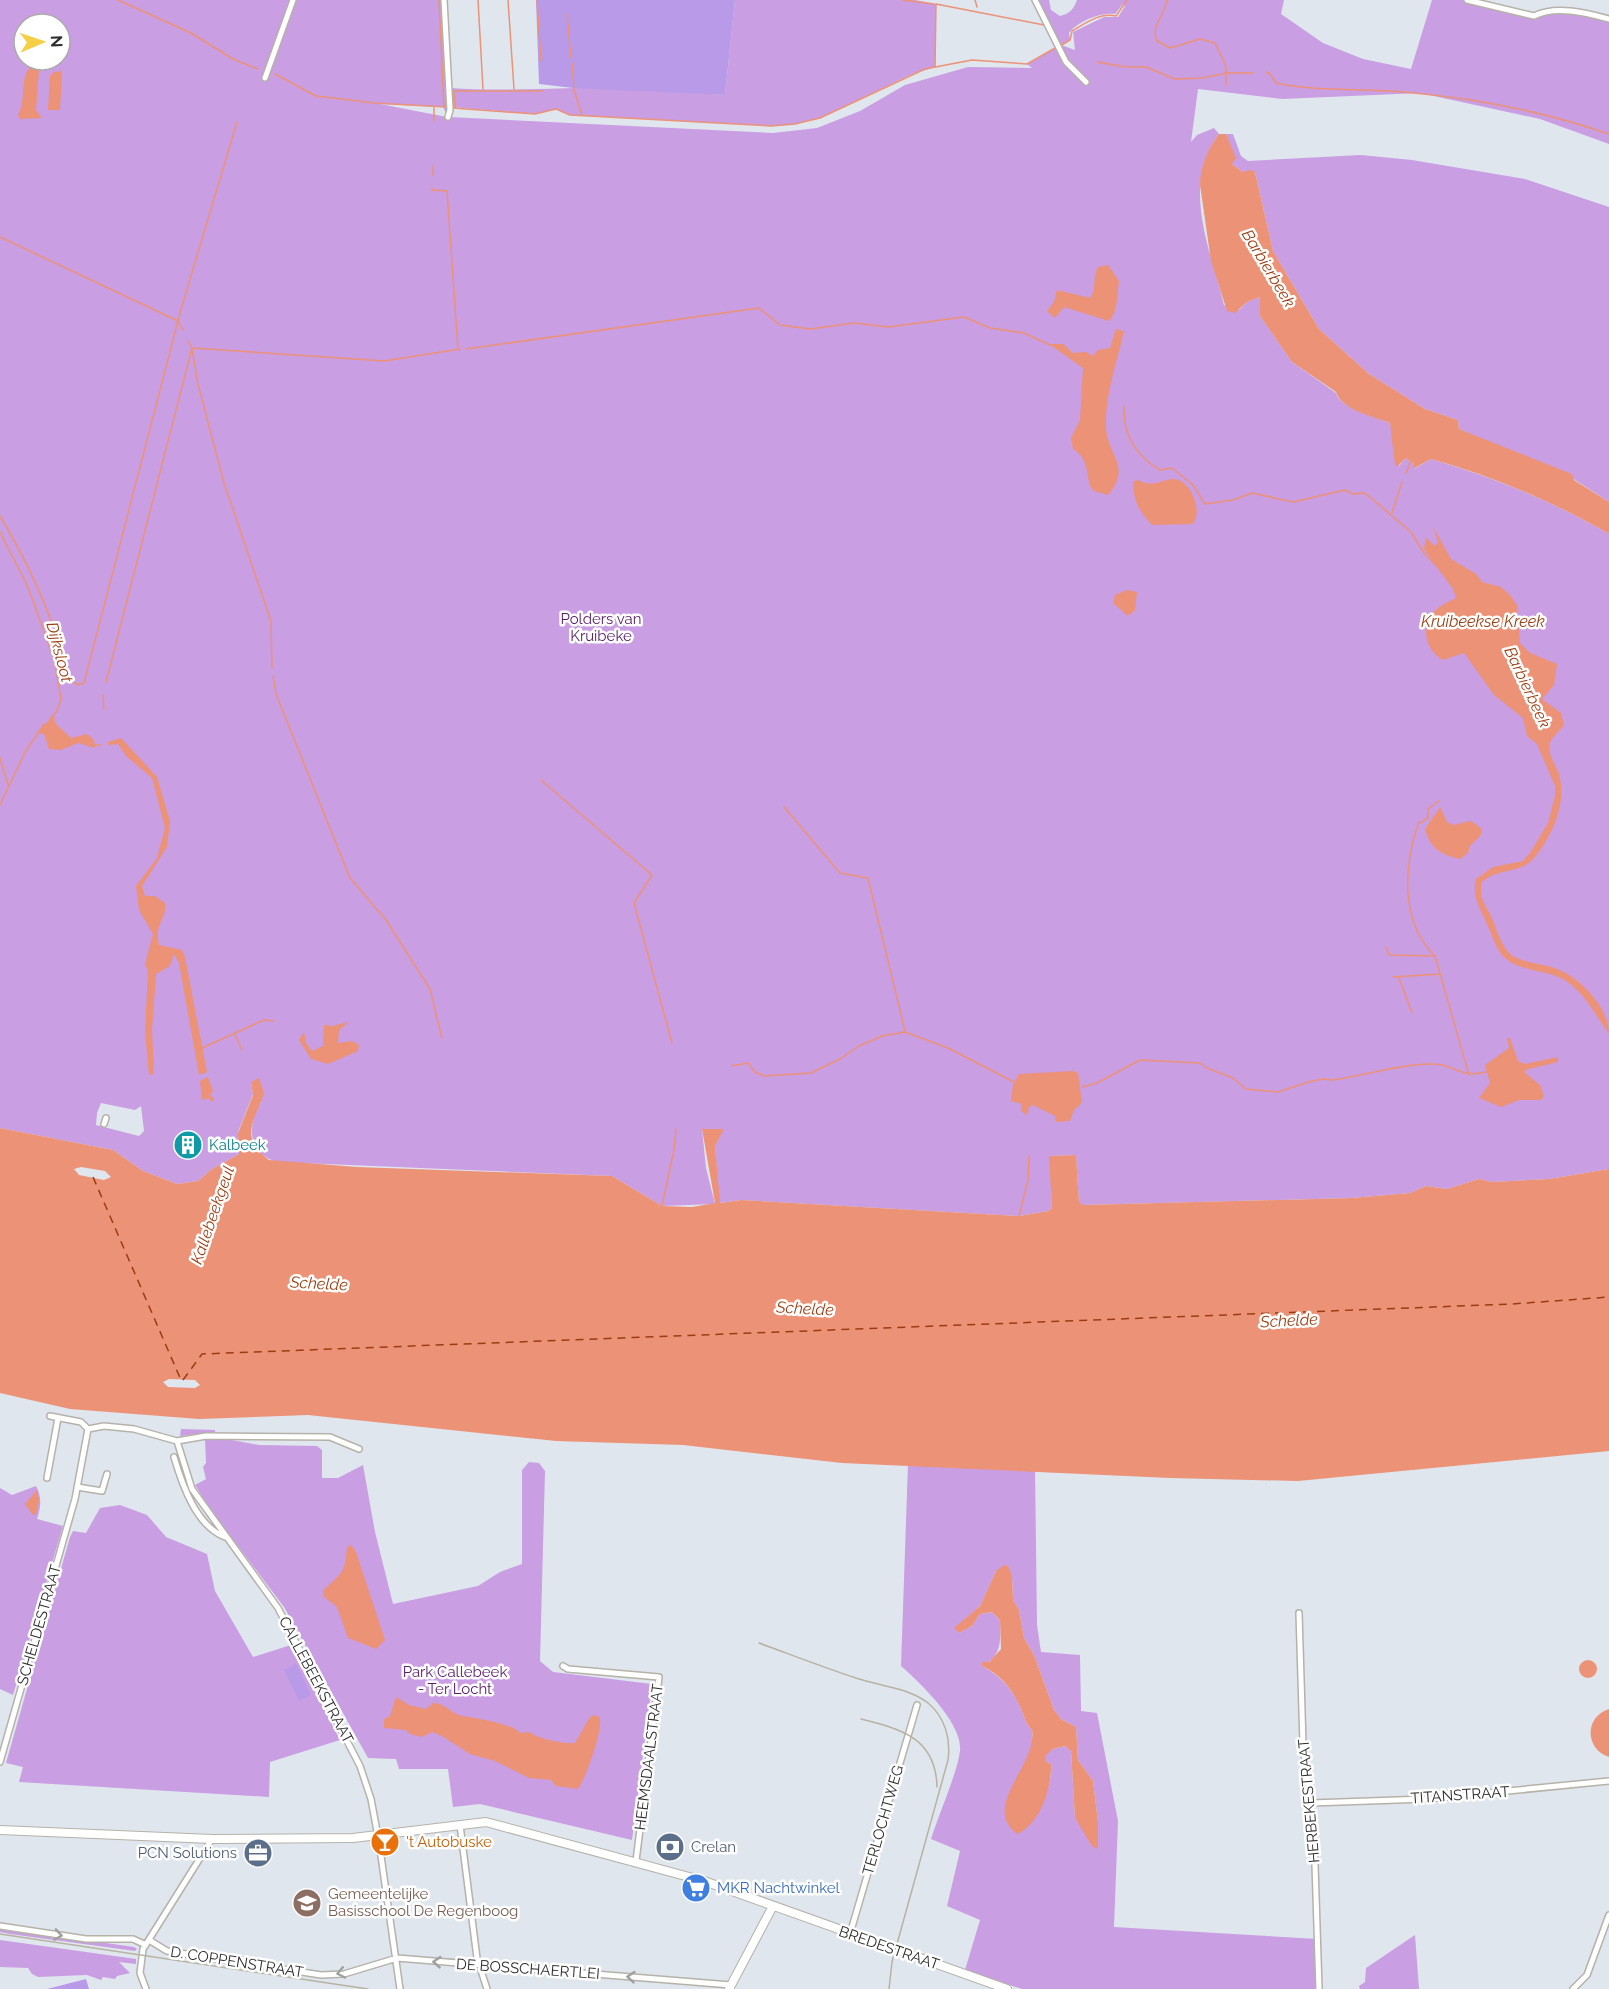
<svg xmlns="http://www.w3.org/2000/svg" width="1609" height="1989" font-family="Raleway,sans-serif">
  <rect width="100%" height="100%" fill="#e0e6ee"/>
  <path fill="#c99ee2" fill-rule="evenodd" d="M0 0H446L450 88C492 91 532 89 574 88 624 87 675 92 725 95L735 0H915L936 4 935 67 910 75 820 118 795 124 771 126 570 115 556 109 535 114 451 107 449 117 773 133 817 128 860 111 905 85 968 67 1032 68 1027 64 1060 45 1039 0H1049L1051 10 1060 16C1069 14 1074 9 1077 0H1284L1281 14 1323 43 1363 59 1411 69 1432 0H1474L1534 14 1543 9 1609 19V144L1540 119 1420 93 1282 99 1198 89 1191 142 1197 135 1214 128 1219 134C1180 184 1211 251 1224 305L1239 310 1247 302 1260 297V316L1292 362 1336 393C1341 409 1375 417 1390 423L1399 466 1406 458 1414 464V469L1431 459C1493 477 1552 501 1609 534V1169L1549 1179 1492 1182 1479 1179 1447 1189 1426 1186 1410 1193 1352 1198 1083 1205 1079 1203 1076 1155 1050 1156 1052 1208 1048 1211 1019 1216 741 1200 719 1203 715 1146 723 1129H702L706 1168 715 1204 662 1206 612 1176 277 1162C247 1153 247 1126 261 1102L251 1082 253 1094 238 1132 239 1154 212 1169 198 1181 177 1184 143 1171 113 1150 0 1128ZM1123 4 1125 6 1118 17H1104L1073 32 1075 50 1061 45 1070 40 1069 33C1078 21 1101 12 1115 14ZM24 24H60V60H24ZM380 104 443 107 448 117H447ZM101 1103 135 1110 141 1106 144 1131 139 1136 96 1125 97 1113Z
    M1226 134H1233L1241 156 1248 161 1361 155 1412 160 1525 179 1609 207V502L1572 478 1459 429 1458 420 1425 409 1369 374 1319 329 1273 251 1255 172H1243L1232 164Z
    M181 1429 215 1430V1432L180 1436Z
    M205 1438H221L259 1445 317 1446 322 1450V1478H338L363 1465 375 1532 393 1604 478 1586 500 1572 522 1564V1470L529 1462 539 1463 545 1471 540 1661 553 1672 652 1684 632 1840 480 1804 453 1807 448 1769H399L396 1759 368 1758 284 1607 210 1509 195 1485 206 1479 203 1467 206 1463Z
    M908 1464 1035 1468 1037 1625 1041 1652 1080 1655 1081 1711 1097 1713 1118 1821 1114 1927 1317 1939 1316 1989H1022L965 1970 980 1920 947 1906 960 1851 931 1839C938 1816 957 1774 960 1751 963 1723 920 1683 901 1666ZM996 1571 1012 1576 1013 1600 1019 1610 1024 1638 1034 1655 1054 1710 1061 1719 1076 1727 1078 1760 1093 1781 1098 1822 1082 1828 1075 1818 1071 1751 1065 1746 1053 1749 1045 1755V1761L1051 1764C1052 1782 1046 1796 1038 1812L1023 1768 1033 1747 1032 1730C1025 1723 1025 1718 1021 1709 1013 1690 1001 1676 982 1666 1003 1655 1000 1641 1000 1620L992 1612 980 1614 972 1626 959 1633 955 1628 980 1606Z
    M36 1486C42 1497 41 1507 37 1519L63 1526 13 1695 0 1689V1488L12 1495Z
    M120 1505 147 1515 166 1537 207 1554 215 1591 253 1657 291 1645 340 1740 270 1762 269 1797 19 1782 23 1767 6 1763 70 1537 73 1531 86 1533 100 1508Z
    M0 1928 134 1947 137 1949 135 1951 10 1934 0 1932Z
    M1415 1935 1419 1989H1360L1359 1986 1365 1982 1366 1968Z
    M0 1940 136 1959V1964L119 1962 130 1973 117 1976 115 1979 103 1977 101 1980 87 1975 38 1977 32 1974 28 1968 0 1967Z"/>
  <path fill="#b99ae9" d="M536 0H735L725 95 573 88 539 84Z
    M296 1664 311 1695 299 1701 284 1670Z
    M86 1979 89 1989H47Z"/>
  <path fill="#ec9276" d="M30 67 39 69 36 110 42 118 20 119 18 115C27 99 19 80 30 67Z
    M62 71 60 110H48L50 76 54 72Z
    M1219 134H1226L1236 158 1232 164 1243 172 1250 170 1255 172 1273 251 1319 329 1369 374 1425 409 1458 420 1459 429 1572 474 1574 480 1609 502V534C1552 501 1494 477 1431 459L1413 469 1414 464 1406 458 1398 466 1395 465 1390 423C1375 417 1341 410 1336 392L1292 362 1260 316V297L1247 302 1235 313 1227 311 1211 261 1200 185C1200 167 1208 148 1219 134Z
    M1108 265 1119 281C1117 293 1118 313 1109 321L1064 307 1055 318 1047 311 1054 302 1057 290 1090 298C1097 289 1092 277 1098 267Z
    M1116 329 1124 331C1117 363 1105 394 1106 426 1106 454 1133 466 1108 495L1094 491 1090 486C1086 471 1088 458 1073 449L1071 438 1080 420 1083 368 1049 344H1063L1073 353 1086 352 1093 356 1098 350 1110 348Z
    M1138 480C1156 490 1165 475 1179 480 1193 486 1203 514 1192 524L1152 525C1138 510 1134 502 1133 482Z
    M1433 527 1451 559 1476 574 1482 582 1501 587 1510 595 1517 605 1520 643 1530 653 1557 664 1554 685 1542 699 1561 713 1564 725C1560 731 1552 737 1550 743 1546 752 1556 765 1559 774 1567 802 1553 835 1535 857 1520 875 1498 867 1482 882 1478 895 1485 905 1491 916 1497 929 1501 948 1513 956 1526 964 1543 963 1557 969 1581 978 1609 1008 1609 1034 1596 1016 1587 997 1569 983 1550 968 1519 974 1502 955 1495 946 1491 932 1486 922 1479 906 1472 896 1476 879L1493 867 1523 861 1530 853 1548 823 1555 796V786L1537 744 1527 736 1523 718 1494 695 1464 653 1443 660C1428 652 1422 635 1429 619 1434 608 1446 603 1456 598L1453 589 1424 549 1426 538 1435 546 1438 543Z
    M1127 590 1137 592 1135 610 1128 616 1113 603 1115 595Z
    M54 715 55 723 71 738 87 734 94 740 95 748 78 743 61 750 49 749 44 734 37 733Z
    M121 738 157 777 170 821 167 847 142 886 145 896H155L165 903C167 921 154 921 159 945L182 950 185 957 207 1072 199 1075 179 963 174 954 170 966 156 974 152 1030 154 1074 149 1075 145 1032 148 971 145 964 153 934 139 910 136 886 157 858 165 828 152 778 126 756 118 744 108 745V742Z
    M1440 807 1447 822 1453 825 1471 821 1482 829 1481 835 1470 846 1468 853 1460 859C1441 855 1430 848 1425 829Z
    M349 1022 339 1030 338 1043 352 1041 359 1045 358 1051 328 1064 311 1059 299 1040 304 1032 306 1043 312 1051 323 1046 324 1025 332 1026Z
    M1507 1038H1510L1518 1061 1525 1064 1558 1057V1062L1525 1070V1073L1540 1085 1544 1096 1541 1100H1519L1501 1107 1479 1098 1490 1083 1485 1065 1509 1048Z
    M1074 1071 1078 1073 1082 1103 1074 1110 1070 1121 1056 1122 1055 1116 1033 1105 1029 1107 1027 1115 1021 1111 1022 1104 1011 1101 1013 1085 1019 1074Z
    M208 1077 213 1091 210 1095 214 1099 212 1102 208 1098 202 1100 200 1081Z
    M259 1078 264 1093C255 1121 238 1136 269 1160L357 1167 612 1176 662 1206 692 1207 715 1203 702 1129H724L715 1146 720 1203 741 1200 1019 1216 1048 1211 1052 1208 1049 1156 1076 1155 1079 1202 1083 1205 1352 1198 1410 1193 1426 1186 1447 1189 1479 1179 1492 1182 1549 1179 1609 1169V1451L1298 1481 1170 1478 842 1463 683 1445 556 1441 308 1415 199 1419 70 1409 0 1393V1128L113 1150 143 1171 177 1184 198 1181 212 1169 239 1154 238 1133 253 1095 251 1082Z
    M37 1490 39 1501 36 1514 33 1515 25 1504Z
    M351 1545 356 1552 385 1640 376 1649 348 1638 337 1607 323 1596V1591C340 1573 345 1576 347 1547Z
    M1004 1565 1008 1566 1012 1576 1013 1600 1019 1610 1024 1638 1034 1655 1054 1710 1061 1719 1076 1727 1078 1760 1093 1781 1098 1822V1849L1092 1846 1075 1818 1071 1751 1065 1746 1053 1749 1046 1755 1045 1761 1051 1764C1052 1788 1040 1824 1017 1834 980 1806 1038 1765 1032 1730 1025 1723 1025 1718 1021 1709 1013 1690 1001 1675 982 1666V1662H989L1001 1649 1000 1620 992 1612 980 1614 972 1626 959 1633 954 1628 980 1606 996 1571Z
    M1579 1669a9 9 0 1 1 18 0a9 9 0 1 1-18 0Z
    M396 1697 409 1705 426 1709 433 1703C445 1703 450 1713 462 1716 475 1718 514 1724 520 1733L529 1732C539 1739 563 1744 575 1743L590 1717 595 1715 600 1718C602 1733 587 1775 578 1789L556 1786 551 1780 529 1778 495 1761 470 1754 442 1736 432 1732 422 1737 410 1734 406 1730 384 1728V1719L390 1716Z
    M1609 1709V1757C1585 1749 1584 1717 1609 1709Z"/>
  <path fill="#e0e6ee" d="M81 1167 105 1171 111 1177 104 1180 79 1175 74 1169Z
    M169 1379 195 1380 200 1385 195 1388 168 1387 163 1382Z"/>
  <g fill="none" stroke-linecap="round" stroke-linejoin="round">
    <path stroke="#ec9276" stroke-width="1.5" d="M118 0 191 33 233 59 258 69
      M439 0 444 107
      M478 0 483 89
      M508 0 514 89
      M537 0 541 61
      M903 0 934 4
      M975 0 977 7
      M1167 0C1165 15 1150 26 1157 41L1170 48 1200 39 1215 43 1226 66V85
      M567 14 571 58
      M1060 46 1070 40 1072 31C1086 23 1100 12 1116 16L1127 0
      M1097 62 1126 67H1146L1175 79 1202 78 1227 73H1253
      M572 63 574 90 582 115
      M935 67 936 4 1044 25
      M1266 72 1270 74 1276 83C1318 92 1361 88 1404 92 1474 98 1542 111 1609 134
      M275 74 316 96 374 103 446 107
      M453 108 535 114 556 109 570 115 771 126 795 124 820 118 925 69 972 60 1027 64 1055 48
      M455 108 454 91H543
      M434 121V107
      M433 175V166
      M432 188V190L447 191 458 349
      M0 237 178 321 183 330
      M188 341 192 348 384 361 460 349
      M192 349 198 384 224 483 271 621 272 668
      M466 349 759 308 780 325 810 329 854 323 888 327 964 317 990 328 1024 333 1050 345
      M1124 406C1123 435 1135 455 1160 470L1172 468 1193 485 1205 504 1233 500 1252 493 1293 502 1345 490 1353 494 1365 493 1411 532 1424 553 1444 574
      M1406 473 1411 461
      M1392 513 1402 482
      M0 516C25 558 47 602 60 649 63 663 64 678 78 685L84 683 180 313 237 122
      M0 532 28 587 54 659 61 699 57 711 50 719
      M273 676 276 694 350 878 386 920 430 989 442 1038
      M106 682 192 348
      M103 695 104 709
      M95 745H101
      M0 758 8 785
      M541 780 652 875 634 903 672 1043
      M0 805 25 752 44 724
      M784 807 840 873 868 878 905 1031
      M1386 947 1389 955 1435 956 1469 1075
      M1434 955C1400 921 1404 866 1418 824L1428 818V809L1439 801
      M1393 977 1440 974
      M1399 978 1412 1013
      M235 1035 242 1050
      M202 1048 264 1020 274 1021
      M732 1066 748 1063 755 1072 764 1076 811 1073 840 1059 859 1046 882 1036 905 1032 948 1048 1014 1082
      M1082 1087 1097 1083 1140 1060 1200 1063 1207 1068 1233 1078 1246 1089 1278 1092 1308 1082 1323 1079 1333 1080C1361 1076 1406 1063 1432 1064 1456 1064 1459 1079 1486 1072
      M662 1206 674 1150 676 1129
      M1019 1216 1028 1180 1029 1156"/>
    <path stroke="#9c3d11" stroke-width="1.5" stroke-dasharray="8 6" stroke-linecap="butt" d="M93 1177 181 1380
      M183 1380 202 1354 1512 1304 1609 1297"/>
    <g stroke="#b5b2a9" stroke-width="8">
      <path id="street" d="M444 0 450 110 448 117
        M1035 0 1066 62 1086 82
        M1467 0 1534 16C1556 5 1586 13 1609 19
        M265 78 293 0
        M104 1124 106 1118
        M50 1416 81 1422 88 1429
        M88 1429 104 1426 134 1429 177 1441 206 1436 330 1437 359 1449
        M177 1441 192 1489 278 1608 360 1766 371 1799 379 1842 400 1989
        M174 1457C182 1484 196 1526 225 1537
        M47 1478 58 1418
        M77 1487 102 1491 107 1474
        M1299 1613 1303 1744 1314 1833 1319 1989
        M563 1666 568 1669 659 1677 636 1861
        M0 1762 75 1499 88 1429
        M1311 1803 1426 1799 1609 1781
        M460 1825 477 1958 487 1989
        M0 1926 86 1939H133L146 1945
        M850 1934 917 1705
        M149 1940 167 1951 321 1975 344 1974 397 1958 731 1985
        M146 1989 140 1973 143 1949 212 1839
        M1573 1989 1587 1975 1609 1915"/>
    </g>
    <g stroke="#b5b2a9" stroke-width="10">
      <path id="secondary" d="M0 1830 212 1839 353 1838 486 1822 704 1881 1007 1989
        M729 1989 773 1906"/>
    </g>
    <use href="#street" stroke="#fff" stroke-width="5"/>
    <use href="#secondary" stroke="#fff" stroke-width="8"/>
    <path stroke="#b6b3a2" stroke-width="1.5" d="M759 1643C792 1655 825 1668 859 1679 881 1686 909 1688 928 1703 945 1717 951 1739 948 1760L892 1962 889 1989
      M861 1719C901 1729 936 1738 937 1787
      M0 1934 368 1989"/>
  </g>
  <defs><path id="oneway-chevron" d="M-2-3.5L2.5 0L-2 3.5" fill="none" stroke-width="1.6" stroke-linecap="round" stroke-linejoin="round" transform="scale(1.5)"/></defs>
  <g stroke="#a0a0a0">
    <use href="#oneway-chevron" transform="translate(58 1935) rotate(9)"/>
    <use href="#oneway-chevron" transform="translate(437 1962) rotate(-176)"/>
    <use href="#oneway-chevron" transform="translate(341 1973) rotate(168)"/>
    <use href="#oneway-chevron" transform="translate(631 1977) rotate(-175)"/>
  </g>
  <defs>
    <g id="building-disc" transform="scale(1.5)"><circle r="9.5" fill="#0f9aa8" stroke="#fff"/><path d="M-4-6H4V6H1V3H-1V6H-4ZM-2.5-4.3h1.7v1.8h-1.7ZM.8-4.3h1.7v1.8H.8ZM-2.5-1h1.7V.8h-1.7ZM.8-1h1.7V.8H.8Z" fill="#fff"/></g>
    <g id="bar-disc" transform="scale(1.5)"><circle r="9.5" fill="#e8710a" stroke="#fff"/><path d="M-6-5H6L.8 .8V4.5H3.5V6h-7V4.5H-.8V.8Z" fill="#fff"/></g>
    <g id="bank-disc" transform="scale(1.5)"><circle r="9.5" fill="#5c6f8a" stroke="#fff"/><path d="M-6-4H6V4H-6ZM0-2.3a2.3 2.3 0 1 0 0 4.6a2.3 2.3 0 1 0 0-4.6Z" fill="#fff"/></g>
    <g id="office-disc" transform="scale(1.5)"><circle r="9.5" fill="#5c6f8a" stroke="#fff"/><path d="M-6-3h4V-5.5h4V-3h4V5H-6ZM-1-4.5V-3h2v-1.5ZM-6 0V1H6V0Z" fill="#fff"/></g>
    <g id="supermarket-disc" transform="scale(1.5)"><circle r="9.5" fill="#3f7fe0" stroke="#fff"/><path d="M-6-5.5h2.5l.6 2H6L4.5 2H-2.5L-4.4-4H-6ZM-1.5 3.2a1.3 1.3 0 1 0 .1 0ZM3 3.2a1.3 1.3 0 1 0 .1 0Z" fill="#fff"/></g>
    <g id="school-disc" transform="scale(1.5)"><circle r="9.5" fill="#8d6e63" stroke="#fff"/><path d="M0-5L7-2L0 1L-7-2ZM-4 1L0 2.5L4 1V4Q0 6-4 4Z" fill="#fff"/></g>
  </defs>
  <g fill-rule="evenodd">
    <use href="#building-disc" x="188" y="1145"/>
    <use href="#bar-disc" x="385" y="1842"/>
    <use href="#bank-disc" x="670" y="1847"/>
    <use href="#office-disc" x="258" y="1853"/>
    <use href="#supermarket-disc" x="696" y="1888"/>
    <use href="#school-disc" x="307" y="1903"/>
  </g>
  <g text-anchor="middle" stroke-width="5" stroke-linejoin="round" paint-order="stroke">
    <g font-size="15" fill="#571d69" stroke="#fff">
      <text x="601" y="624">Polders van<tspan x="601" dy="17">Kruibeke</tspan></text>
      <text x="455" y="1677">Park Callebeek<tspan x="455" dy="17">- Ter Locht</tspan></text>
    </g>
    <g font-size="15" fill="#0d838f" stroke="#fff" text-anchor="start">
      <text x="209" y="1150">Kalbeek</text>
    </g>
    <g font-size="15" fill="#2d2d2d" stroke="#fff">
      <text transform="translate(39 1625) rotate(-74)" y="5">SCHELDESTRAAT</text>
      <text transform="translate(316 1680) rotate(62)" y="5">CALLEBEEKSTRAAT</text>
      <text transform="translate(649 1757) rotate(-83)" y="5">HEEMSDAALSTRAAT</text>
      <text transform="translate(1460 1795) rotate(-4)" y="5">TITANSTRAAT</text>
      <text transform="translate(1309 1801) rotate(-95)" y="5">HERBEKESTRAAT</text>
      <text transform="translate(883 1820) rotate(-74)" y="5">TERLOCHTWEG</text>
      <text transform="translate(889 1948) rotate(19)" y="5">BREDESTRAAT</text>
      <text transform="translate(237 1962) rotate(9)" y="5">D. COPPENSTRAAT</text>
      <text transform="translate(528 1969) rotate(4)" y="5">DE BOSSCHAERTLEI</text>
    </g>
    <g font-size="15" fill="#c56008" stroke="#fff" text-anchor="start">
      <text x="406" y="1847">'t Autobuske</text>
    </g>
    <g font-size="15" fill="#4e5e75" stroke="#fff" text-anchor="start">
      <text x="691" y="1852">Crelan</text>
      <text x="237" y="1858" text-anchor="end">PCN Solutions</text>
    </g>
    <g font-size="15" fill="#366cbe" stroke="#fff" text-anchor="start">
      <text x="717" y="1893">MKR Nachtwinkel</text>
    </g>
    <g font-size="15" fill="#785e54" stroke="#fff" text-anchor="start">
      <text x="328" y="1899">Gemeentelijke<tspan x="328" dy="17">Basisschool De Regenboog</tspan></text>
    </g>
    <g font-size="16" font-style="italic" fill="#9c3d11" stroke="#fff">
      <text transform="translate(1269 268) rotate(59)" y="6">Barbierbeek</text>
      <text x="1483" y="627">Kruibeekse Kreek</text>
      <text transform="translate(60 652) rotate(75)" y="6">Dijksloot</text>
      <text transform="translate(1528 687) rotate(65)" y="6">Barbierbeek</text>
      <text transform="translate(212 1215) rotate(-71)" y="6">Kallebeekgeul</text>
      <text transform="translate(319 1283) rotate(3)" y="6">Schelde</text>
      <text transform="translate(805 1308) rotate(3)" y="6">Schelde</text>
      <text transform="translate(1289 1320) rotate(-3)" y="6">Schelde</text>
    </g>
  </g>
  <g transform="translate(42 42) rotate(88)"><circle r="28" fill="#ffffff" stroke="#ababab" stroke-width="1.5"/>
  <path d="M0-4.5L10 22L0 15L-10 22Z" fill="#f5cf45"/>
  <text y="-9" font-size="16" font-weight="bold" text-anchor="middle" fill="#2d2d2d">N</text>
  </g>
</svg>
